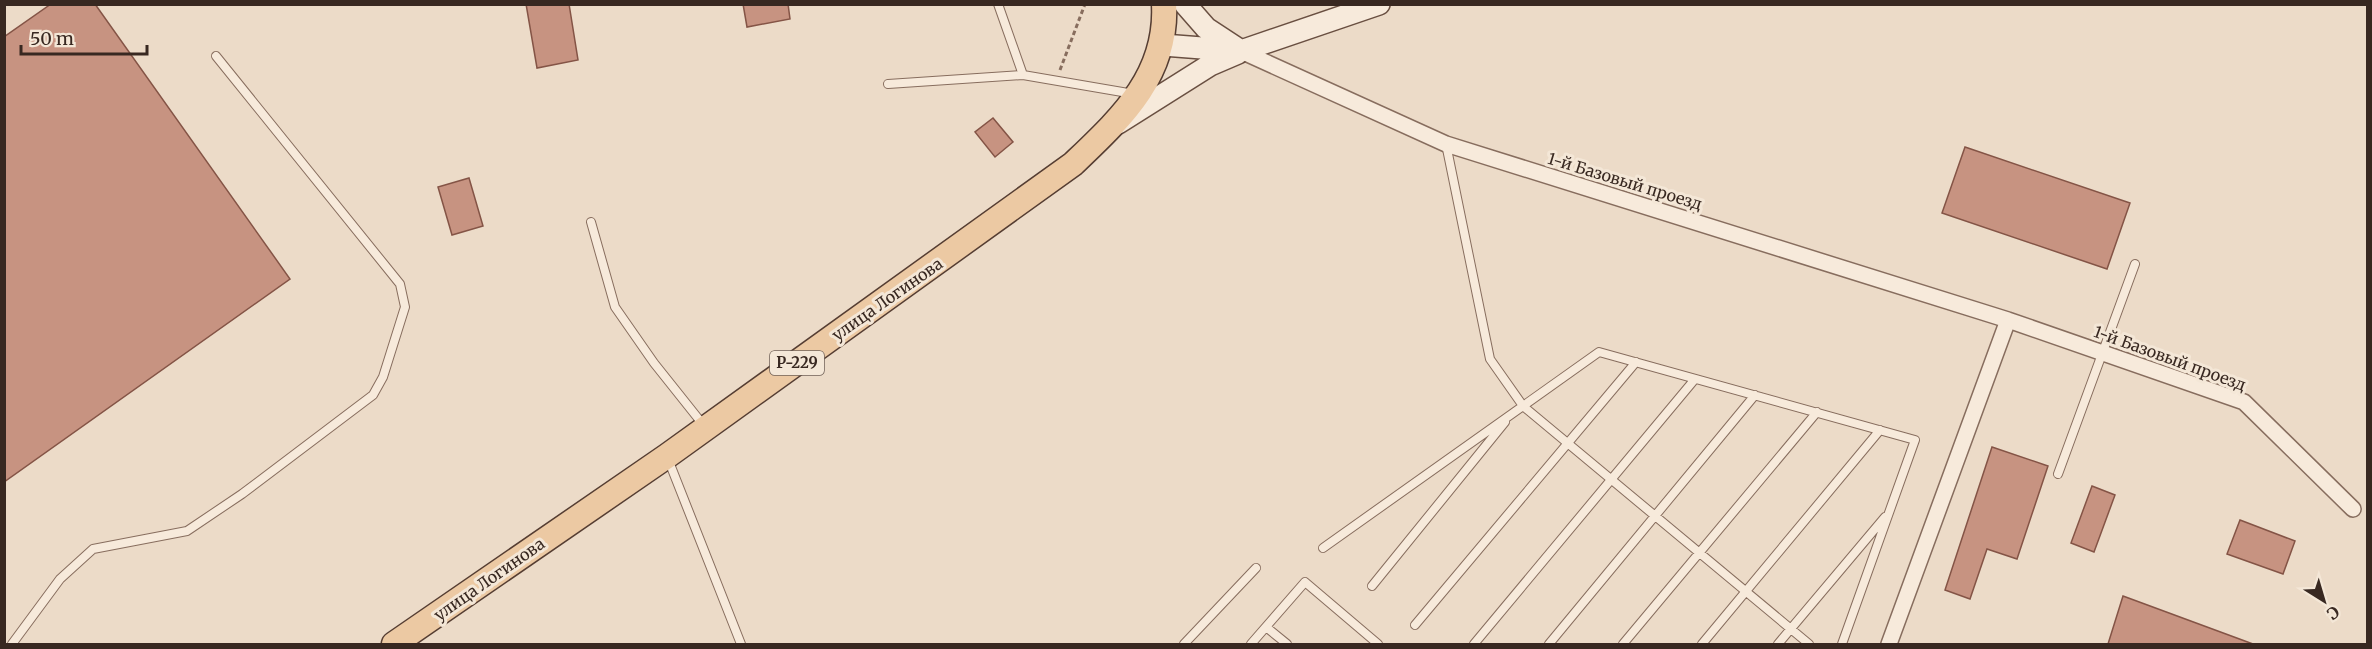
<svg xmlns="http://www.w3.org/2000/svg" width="2372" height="649" font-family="Merriweather,serif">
  <rect width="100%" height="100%" fill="#ecdbc8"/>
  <path fill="#c79381" stroke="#845446" stroke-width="1.5" d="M51 4H95L290 279 4 482V37Z
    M526 4H569L578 60 537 68Z
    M743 4H788L790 19 747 27Z
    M993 118 1013 142 995 157 975 132Z
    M1965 147 2130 203 2107 269 1942 213Z
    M469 178 483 226 452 235 438 187Z
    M1992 447 2048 466 2017 559 1987 549 1970 599 1945 590Z
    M2092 486 2115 495 2094 552 2071 543Z
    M2240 520 2295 541 2283 574 2227 554Z
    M2123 596 2253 644H2108Z"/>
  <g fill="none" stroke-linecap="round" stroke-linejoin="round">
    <g stroke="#876d5e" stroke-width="10">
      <path id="lane" d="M1023 75 1134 94
        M888 84 1023 75 998 4
        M1446 144 1490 359 1523 406 1809 644
        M591 222 615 307 654 363 705 427
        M668 459 741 644
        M2058 474 2135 264
        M1323 548 1599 352 1915 440 1842 644
        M1372 586 1505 422
        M1415 625 1636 362
        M1266 627 1287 644
        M12 644 60 579 93 549 187 531 242 494 373 395 383 377 405 307 400 284 216 56
        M1184 644 1256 568
        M1251 644 1305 582 1378 644
        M1474 644 1695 379
        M1549 644 1755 395
        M1623 644 1817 412
        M1702 644 1880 430
        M1778 644 1885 517"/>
    </g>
    <g stroke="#876d5e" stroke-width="18">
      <path id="street" d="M1241 51 1446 144 2008 320 2244 402 2353 509
        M1889 644 2008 320"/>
    </g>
    <g stroke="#694f41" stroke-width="24">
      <path id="secondary" d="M1185 4 1206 28 1238 49
        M1163 45 1241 51 1379 4
        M1118 123 1210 65 1238 53"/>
    </g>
    <g stroke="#553d32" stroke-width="27">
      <path id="primary" d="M394 644 667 456 1073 164C1120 119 1168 76 1164 4"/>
    </g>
    <path stroke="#876d5e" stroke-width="3" stroke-dasharray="4.5 3" stroke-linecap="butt" d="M1060 70 1085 4"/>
    <use href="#lane" stroke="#f7eadb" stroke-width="8"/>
    <use href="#street" stroke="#f7eadb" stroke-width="15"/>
    <use href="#secondary" stroke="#f7eadb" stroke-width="21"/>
    <use href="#primary" stroke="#ecc9a3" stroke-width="24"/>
  </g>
  <g text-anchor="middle" stroke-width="6" stroke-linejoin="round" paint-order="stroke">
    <rect fill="#f4e7d7" stroke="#706158" stroke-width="1.5" x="770" y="351" width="54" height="24" rx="4.5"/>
    <g font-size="15" font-weight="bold" fill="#382821">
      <text x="797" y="368">Р-229</text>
    </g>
    <g font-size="16" fill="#382821" stroke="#f4e7d7">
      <text transform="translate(1625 181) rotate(17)" y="6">1-й Базовый проезд</text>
      <text transform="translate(887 299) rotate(-35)" y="6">улица Логинова</text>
      <text transform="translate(2170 358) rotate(20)" y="6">1-й Базовый проезд</text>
      <text transform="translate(489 579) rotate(-35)" y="6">улица Логинова</text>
    </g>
  </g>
  <rect width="2372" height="649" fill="none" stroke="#382821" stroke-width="12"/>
  <g transform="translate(2324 601) rotate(143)" stroke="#f4e7d7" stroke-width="4.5" paint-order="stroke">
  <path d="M0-4.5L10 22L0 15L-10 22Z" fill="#382821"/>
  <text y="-9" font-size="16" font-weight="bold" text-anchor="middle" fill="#382821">С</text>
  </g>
  <path d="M21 45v9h126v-9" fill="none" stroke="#382821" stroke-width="3"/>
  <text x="30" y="45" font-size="18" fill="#382821" stroke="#f4e7d7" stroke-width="4.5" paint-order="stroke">50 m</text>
</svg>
